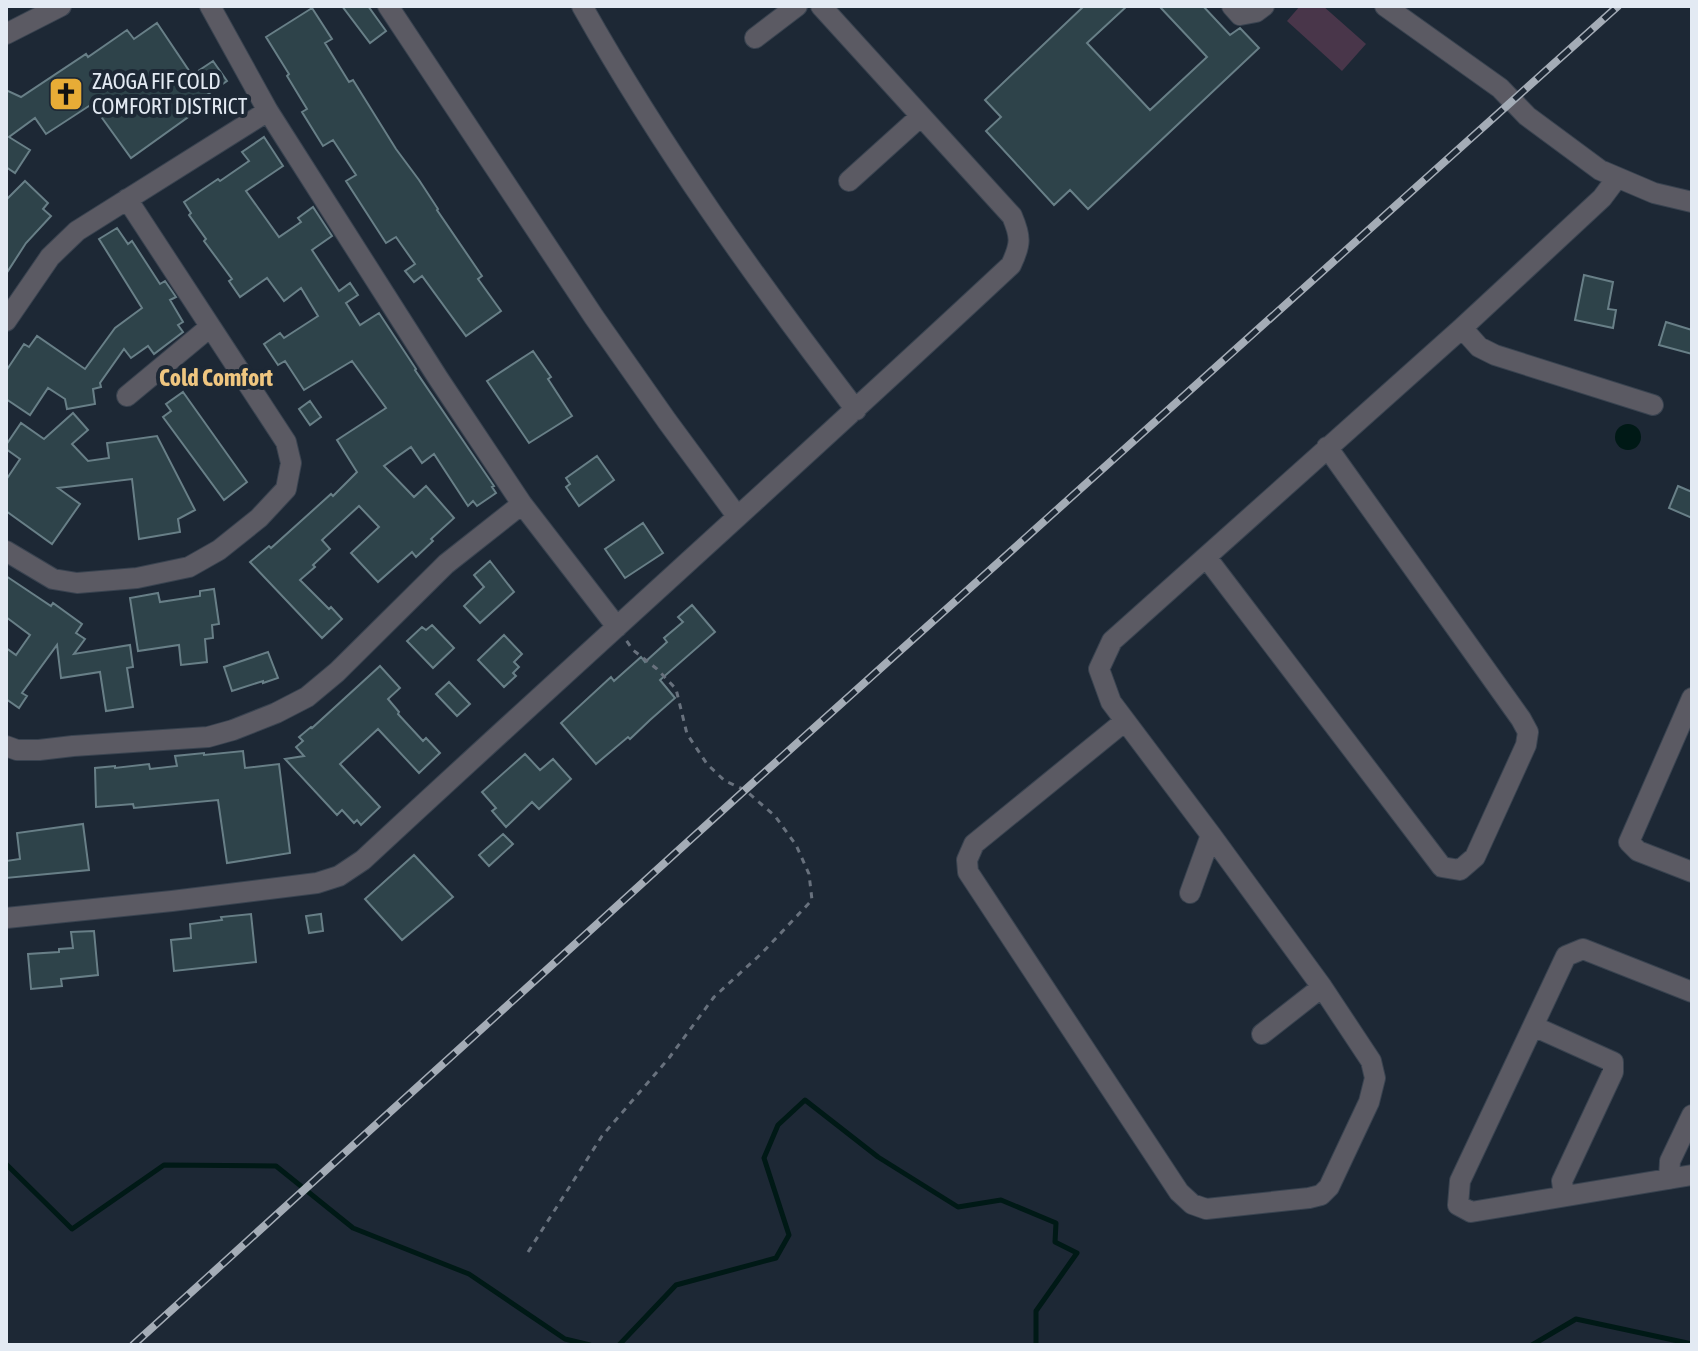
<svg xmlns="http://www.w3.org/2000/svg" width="1698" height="1351" font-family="'Asap Condensed',sans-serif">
  <rect width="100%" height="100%" fill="#1d2835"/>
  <path fill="#49364a" d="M1300 6H1323L1366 44 1342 71 1287 21Z"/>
  <path fill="#001916" d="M1615 437a13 13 0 1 1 26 0a13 13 0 1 1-26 0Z"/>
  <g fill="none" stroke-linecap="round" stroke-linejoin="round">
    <path stroke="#001916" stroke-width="5" d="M6 1164 72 1229 164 1165 276 1166 353 1228 469 1274 565 1339 590 1345
      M619 1345 676 1285 776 1258 789 1235 764 1158 778 1125 805 1100 878 1157 958 1207 1001 1200 1056 1223 1055 1242 1077 1253 1036 1311V1345
      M1532 1345 1576 1319 1692 1344"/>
  </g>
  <path fill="#2e434a" stroke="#687f87" stroke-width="2" d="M342 6H368L386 31 370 43Z
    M1084 6H1127L1087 43 1150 110 1207 57 1159 6H1203L1230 35 1240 28 1259 48 1088 209 1070 190 1054 205 986 131 1001 117 985 100Z
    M312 8 332 39 325 43 349 82 353 80 396 149 419 180 438 209 437 210 482 276 478 279 501 311 466 336 422 276 414 282 405 271 415 264 396 237 386 243 346 181 356 175 333 140 323 146 302 112 307 109 287 76 289 74 266 37Z
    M157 23 192 75 213 61 227 81 204 97 210 106 196 116 194 113 131 158 92 104 46 134 35 118 9 137 30 150 15 173 6 167V90L21 97 86 54 88 57 127 30 134 39Z
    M264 137 283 166 246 191 279 237 301 222 298 218 313 207 332 236 312 250 339 291 350 283 358 295 346 303 360 325 379 313 416 369 415 370 494 486 492 487 496 493 477 506 473 501 468 506 434 454 422 463 411 447 384 466 414 497 426 486 454 518 431 539 433 541 416 557 412 552 378 582 351 553 379 527 359 506 322 540 330 549 313 565 315 567 300 580 329 609 331 607 342 619 322 638 250 562 269 546 271 548 331 494 333 496 357 472 337 440 386 408 352 361 304 390 285 361 278 365 264 344 280 333 284 338 318 316 301 288 284 301 267 278 240 297 229 281 232 279 204 241 206 239 189 215 191 213 184 202 218 179 220 181 249 161 242 152Z
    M25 181 48 203 43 209 51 216 26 243 6 274V200Z
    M117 228 128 244 132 241 160 284 165 281 176 297 170 300 183 322 178 325 183 332 154 354 148 346 131 358 124 349 100 383 101 387 93 389 95 404 67 409 65 399 48 388 30 415 6 399V371L24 344 29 347 37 336 85 369 115 328 142 308 99 239Z
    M1584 275 1613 282 1608 309 1616 310 1613 328 1575 320Z
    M1666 322 1692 330V354L1659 345Z
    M533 351 551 377 548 379 572 416 529 443 487 381Z
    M183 392 247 482 224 500 163 417 171 411 166 404Z
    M310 401 321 417 310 425 299 409Z
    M73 413 88 430 72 444 88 461 109 458 107 443 157 436 195 510 178 519 180 532 139 539 132 479 58 488 80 504 52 544 6 511V480L20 459 6 449V445L21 423 44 439Z
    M597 456 614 480 579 506 566 487 570 484 566 478Z
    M1678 486 1692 492V518L1669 508Z
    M643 523 663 553 625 578 605 549Z
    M490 561 514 592 480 623 464 606 484 587 474 575Z
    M6 576 51 606 53 603 82 624 76 633 85 639 74 654 130 645 133 667 127 668 133 707 106 711 100 672 61 678 57 645 22 693 27 696 19 708 6 699V648L16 655 30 635 6 617Z
    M214 589 219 624 212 625 213 638 205 639 207 662 181 665 179 645 138 651 130 598 158 593 160 602 200 596V591Z
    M692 605 715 632 660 680 675 698 650 720 630 739 628 737 596 764 561 723 611 677 614 681 641 657 645 662 667 642 664 638 683 622 678 617Z
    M432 625 454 648 433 668 407 641 422 627 426 630Z
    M504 635 522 654 514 662 519 667 513 673 516 676 504 687 478 660Z
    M268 652 278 678 263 683V681L232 691 224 667Z
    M380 666 400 688 388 699 399 712 398 714 423 741 426 738 440 753 419 773 378 729 340 764 380 807 361 825 357 820 354 823 342 810 337 815 285 759 304 756 296 747 303 741 299 737 311 727 312 728Z
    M449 682 470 704 457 716 436 694Z
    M243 751 245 768 279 764 290 853 227 863 218 800 134 808 133 804 96 807 95 768 115 766V768L149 764 150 769 177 766 175 756 204 753V755Z
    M525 754 540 770 553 759 571 779 539 809 532 802 506 827 492 811 496 808 482 792Z
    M83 824 89 870 6 878V861L20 859 17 833Z
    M503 834 513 844 489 866 479 855Z
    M414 855 453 897 402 940 365 899Z
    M251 914 256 962 174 971 171 940 191 938 190 924 222 920 221 917Z
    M321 914 323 931 309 933 306 916Z
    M94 931 98 975 61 979 62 986 31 989 28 954 59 952V949L73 948 71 932Z"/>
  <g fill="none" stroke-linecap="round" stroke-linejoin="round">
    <g stroke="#394350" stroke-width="22">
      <path id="minor" d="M210 6 268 111 438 378 522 504 617 627
        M388 6 594 317 667 421 737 516
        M582 6C662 148 757 281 856 410
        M1232 6 1240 15 1256 12 1264 6
        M1385 6 1500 88 1527 116 1600 170 1654 193 1692 202
        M6 34 61 6
        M755 38 797 6
        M849 181 921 116
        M6 321 50 257 77 231 268 111
        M1462 328 1479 347 1495 355 1653 405
        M127 396 210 327
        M6 551 53 579 77 583 137 578 189 567 219 550 259 518 286 489 291 463 286 442 127 199
        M1206 557 1442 867 1460 870 1475 857 1526 745 1528 732 1521 719 1327 447
        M1692 698 1629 842 1638 851 1692 872
        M1125 721 974 844 967 860 968 872 1179 1192 1192 1204 1206 1209 1309 1198 1321 1195 1329 1187 1369 1102 1375 1078 1371 1061 1322 987 1211 835 1111 702 1099 669 1112 641 1462 328 1602 198 1617 178
        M6 746 17 750H39L73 746 208 737 233 730 276 713 307 697 337 672 446 564 522 504
        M1190 893 1211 835
        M6 918 172 901 317 883 339 876 363 860C578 660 797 465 1011 265 1021 244 1021 237 1012 216L821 6
        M1692 992 1583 949 1566 956 1460 1181 1458 1205 1471 1212 1692 1175
        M1533 1026 1613 1062V1072L1562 1181 1564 1196
        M1262 1034 1322 987
        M1669 1179 1670 1161 1692 1115"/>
    </g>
    <path stroke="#68717d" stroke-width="3" stroke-dasharray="6 6" stroke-linecap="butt" d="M528 1252 602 1136 669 1058 714 997 762 953 812 900 809 874 796 845 775 816 745 790 725 781 707 764 687 734 676 689 657 669 633 650 626 640"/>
    <use href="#minor" stroke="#5b5a63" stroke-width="20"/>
    <g stroke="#a4acb6" stroke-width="8">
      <path id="rail" d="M133 1345 745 790 1618 6"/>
    </g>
    <use href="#rail" stroke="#1d2835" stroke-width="5" stroke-dasharray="15" stroke-linecap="butt"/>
  </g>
  <defs>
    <g id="church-square" transform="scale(1.8)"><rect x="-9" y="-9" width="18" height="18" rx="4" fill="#e7ac36" stroke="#1d2835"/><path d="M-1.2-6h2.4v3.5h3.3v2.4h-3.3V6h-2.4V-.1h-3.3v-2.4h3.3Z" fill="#111"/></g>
  </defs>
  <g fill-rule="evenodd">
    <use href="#church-square" x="66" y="94"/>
  </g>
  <g text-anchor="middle" stroke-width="8" stroke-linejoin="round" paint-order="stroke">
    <g font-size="22" fill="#e3eaf3" stroke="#1d2835" text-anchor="start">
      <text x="92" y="89">ZAOGA FIF COLD<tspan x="92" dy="25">COMFORT DISTRICT</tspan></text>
    </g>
    <g font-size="24" font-weight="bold" fill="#efc680" stroke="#1d2835">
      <text x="216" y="386">Cold Comfort</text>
    </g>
  </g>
  <rect width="1698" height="1351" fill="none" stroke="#e3eaf3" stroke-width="16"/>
</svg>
